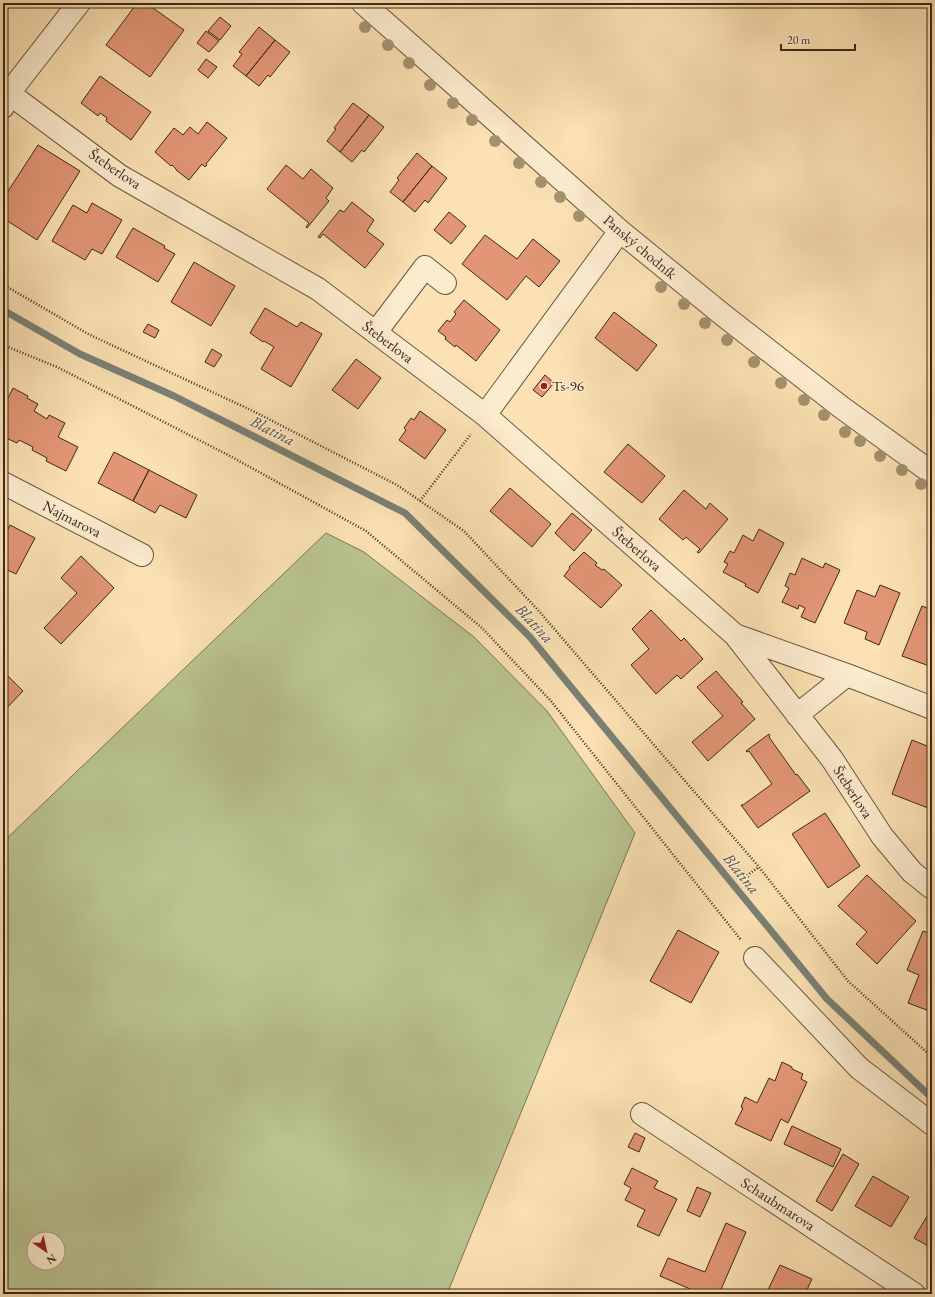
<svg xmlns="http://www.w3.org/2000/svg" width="935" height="1297" font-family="'EB Garamond',serif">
  <rect width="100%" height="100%" fill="#fbe1b3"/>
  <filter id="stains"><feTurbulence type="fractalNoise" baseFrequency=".005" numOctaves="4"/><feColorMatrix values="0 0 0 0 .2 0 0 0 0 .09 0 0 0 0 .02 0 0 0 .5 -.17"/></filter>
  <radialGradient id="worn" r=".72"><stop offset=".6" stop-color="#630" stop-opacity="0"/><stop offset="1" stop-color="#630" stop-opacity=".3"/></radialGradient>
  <path fill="#b9c491" stroke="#7b7654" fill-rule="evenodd" d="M326 533 364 552 474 637 547 711 635 833 447 1294H3V842ZM34 1239H58V1263H34Z"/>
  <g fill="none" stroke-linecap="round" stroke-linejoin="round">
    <path stroke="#7a8077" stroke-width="7" d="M3 310 80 354 174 396 405 513 530 637 827 999 932 1098"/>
  </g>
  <path fill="#e29675" stroke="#3d2818" d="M3 3H9L11 4 3 16Z
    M137 3H146L184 30 150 77 106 45Z
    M220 17 231 26 220 40 208 31Z
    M259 27 275 40 246 76 233 66 242 54 239 52Z
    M206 31 219 41 209 52 197 43Z
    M275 40 290 52 270 77 268 75 259 86 246 76Z
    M206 59 217 67 208 78 198 70Z
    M100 76 151 112 131 140 106 121 107 118 100 113 98 116 81 103Z
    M353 103 369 115 340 152 327 141 336 129 334 128Z
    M369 115 384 127 364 152 362 150 352 162 340 152Z
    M207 122 227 138 206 164 207 165 205 167 202 164 189 180 176 170V169L172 165 171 166 155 152 174 128 183 135 190 127 198 134Z
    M38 145 80 171 37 240 3 218V199Z
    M417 153 432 166 403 202 390 192 399 180 397 178Z
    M286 165 303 179 311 169 333 188 326 198 329 201 307 228 306 227 309 223 267 189Z
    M432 166 447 178 428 203 425 200 415 212 403 202Z
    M352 202 374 220 367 231 384 244 365 268 323 234 320 238 318 237 340 210 344 212Z
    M92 203 122 220 102 254 92 249 85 260 52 241 73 205 87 213Z
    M449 212 466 226 451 244 434 230Z
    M133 228 165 246 164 248 175 254 158 282 116 257Z
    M485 235 517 259 533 239 560 261 539 287 526 276 507 300 462 264Z
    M194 262 235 286 211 326 171 302Z
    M464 300 500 330 476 361 456 345 455 347 445 339 446 337 438 331 447 320 450 322 456 314 454 312Z
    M265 308 297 327 301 322 322 334 291 387 261 369 274 347 264 341 263 342 250 333Z
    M614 312 657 345 637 371 595 338Z
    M148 324 159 330 155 338 143 332Z
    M212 349 222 355 214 367 205 362Z
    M356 359 381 378 358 409 332 390Z
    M545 375 554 383 542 397 533 390Z
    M13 388 28 396 27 398 38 404 34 411 47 419 49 415 65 423 58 437 78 447 66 471 46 461 47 458 32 450 33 447 19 440 17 443 6 438 5 440 3 439V408Z
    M420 411 446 430 425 459 399 440 406 430 404 428 411 418 414 420Z
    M628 444 665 476 642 503 604 472Z
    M114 452 149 470 133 501 98 483Z
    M149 470 197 495 186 518 160 505 155 513 133 501Z
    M510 488 551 524 532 547 490 511Z
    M684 490 706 509 710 503 728 519 699 553 697 552 700 549 686 537 683 540 659 519Z
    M572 513 592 530 574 551 555 533Z
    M10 525 35 538 16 574 3 568V540Z
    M759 529 784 543 758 593 745 586 746 584 723 572 728 564 724 562 730 551 734 553 743 535 753 541Z
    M584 552 597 563 595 565 602 570 604 569 622 585 601 608 564 576 570 568 569 567Z
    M81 556 114 588 61 644 44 628 77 593 61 578Z
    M802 558 823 568 825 563 840 570 815 623 801 617 805 608 799 605 798 609 782 602 789 588 785 586 790 573 795 575Z
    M880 585 900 593 879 645 865 639 867 632 844 623 857 590 875 597Z
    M922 606 932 610V667L902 656Z
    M651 610 681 641 684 638 703 659 681 679 677 675 656 694 631 665 649 649 632 629Z
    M716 671 743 702 741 703 755 719 708 761 692 742 723 716 697 687Z
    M6 674 23 691 3 712V675L4 676Z
    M769 734 770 736 769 737 796 775 797 774 810 791 758 828 741 805H743L772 784 749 751 747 752 746 751Z
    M912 740 932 748V797L928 808 892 794Z
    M825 813 860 866 828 888 792 834Z
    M867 875 916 921 877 964 856 944 867 932 838 906Z
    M678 930 719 952 691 1003 650 981Z
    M923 931 932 934V1012L908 1003 919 975 907 970Z
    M782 1062 792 1067V1069L803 1074 801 1079 807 1082 788 1123 781 1119 771 1141 735 1124 743 1108 741 1107 745 1097 757 1103 769 1078 775 1081Z
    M792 1126 841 1149 833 1167 784 1144Z
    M635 1133 645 1138 639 1152 628 1147Z
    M843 1154 859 1164 832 1211 816 1201Z
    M632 1168 658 1181 654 1188 677 1199 659 1236 637 1226 645 1210 625 1200 631 1188 624 1184Z
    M873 1176 909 1197 891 1227 855 1206Z
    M697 1187 711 1193 700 1217 687 1211Z
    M932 1208V1248L914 1238Z
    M726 1223 746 1232 719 1294H696L697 1292 660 1276 668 1258 705 1272Z
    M780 1265 812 1279 805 1294H766Z"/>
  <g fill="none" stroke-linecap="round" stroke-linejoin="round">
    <g stroke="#6c563f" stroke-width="24">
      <path id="minor" d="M363 3 620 231 723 315 841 407 932 473
        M3 89 120 176 318 289 485 415 735 635 832 759 882 836 912 872 932 888
        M3 107 9 93 79 3
        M376 332 425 267 445 283
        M485 415 620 231
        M3 483 142 555
        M735 635 847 675 932 708
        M797 715 847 675
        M755 958 859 1068 932 1124
        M642 1114 914 1294"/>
    </g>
    <path stroke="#3d2818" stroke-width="2.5" stroke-dasharray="1 2" stroke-linecap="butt" d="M3 283 9 288 90 335 253 411 397 485 464 531 538 610 759 867 848 981 932 1057
      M3 345 57 367 230 456 366 531 482 628 551 701 741 940
      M420 501 471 434
      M742 879 759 867"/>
    <use href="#minor" stroke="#fcecce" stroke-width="22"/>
  </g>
  <g fill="#a4916e">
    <circle cx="365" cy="27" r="6"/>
    <circle cx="388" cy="45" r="6"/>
    <circle cx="409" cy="63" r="6"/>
    <circle cx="430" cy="85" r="6"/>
    <circle cx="453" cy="103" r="6"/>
    <circle cx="472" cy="120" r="6"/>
    <circle cx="495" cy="141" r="6"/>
    <circle cx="519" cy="163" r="6"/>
    <circle cx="541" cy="182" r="6"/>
    <circle cx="560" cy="197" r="6"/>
    <circle cx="579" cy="216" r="6"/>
    <circle cx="661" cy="287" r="6"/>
    <circle cx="684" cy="304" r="6"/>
    <circle cx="705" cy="323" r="6"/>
    <circle cx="727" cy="340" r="6"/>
    <circle cx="754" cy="362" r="6"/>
    <circle cx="781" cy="383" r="6"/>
    <circle cx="804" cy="400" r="6"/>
    <circle cx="824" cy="415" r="6"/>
    <circle cx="845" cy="432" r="6"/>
    <circle cx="860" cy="441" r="6"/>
    <circle cx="880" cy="456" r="6"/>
    <circle cx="902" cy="470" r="6"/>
    <circle cx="921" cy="484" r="6"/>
  </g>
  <circle fill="#8f2418" stroke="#fcecce" stroke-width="1.5" cx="544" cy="386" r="4"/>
  <g text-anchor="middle" stroke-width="3" stroke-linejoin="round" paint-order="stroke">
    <g font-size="15" fill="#3d2818" stroke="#fcecce">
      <text transform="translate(115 169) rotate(34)" y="5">Šteberlova</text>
      <text transform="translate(640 247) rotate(40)" y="5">Panský chodník</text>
      <text transform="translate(388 342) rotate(37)" y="5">Šteberlova</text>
      <text transform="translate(72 519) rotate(27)" y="5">Najmarova</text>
      <text transform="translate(637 549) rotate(41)" y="5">Šteberlova</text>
      <text transform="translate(853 792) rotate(57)" y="5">Šteberlova</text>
      <text transform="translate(778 1204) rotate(33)" y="5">Schaubmarova</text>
    </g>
    <g font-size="15" fill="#3d2818" stroke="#fcecce" text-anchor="start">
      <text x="552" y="391">Ts-96</text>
    </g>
    <g font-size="16" font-style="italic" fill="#564d40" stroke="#fcecce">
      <text transform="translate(273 430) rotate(27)" y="6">Blatina</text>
      <text transform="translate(535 623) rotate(47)" y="6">Blatina</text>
      <text transform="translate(742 873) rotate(51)" y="6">Blatina</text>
    </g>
  </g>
  <rect width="935" height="1297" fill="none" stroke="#fbe1b3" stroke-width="16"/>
  <rect x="4" y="4" width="927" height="1289" fill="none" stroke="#3d2818" stroke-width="2"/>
  <rect x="8" y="8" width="919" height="1281" fill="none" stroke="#3d2818"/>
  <g transform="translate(46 1251) rotate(146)"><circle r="19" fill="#fcecce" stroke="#b09e85"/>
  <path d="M0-3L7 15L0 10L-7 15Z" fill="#8f2418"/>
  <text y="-6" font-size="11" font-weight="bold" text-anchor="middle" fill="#3d2818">N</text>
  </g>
  <path d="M781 44v6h74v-6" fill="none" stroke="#3d2818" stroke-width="2"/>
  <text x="787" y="44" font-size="12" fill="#3d2818" stroke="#fcecce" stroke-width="3" paint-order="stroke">20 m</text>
  <rect width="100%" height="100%" filter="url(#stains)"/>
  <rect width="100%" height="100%" fill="url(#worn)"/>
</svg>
